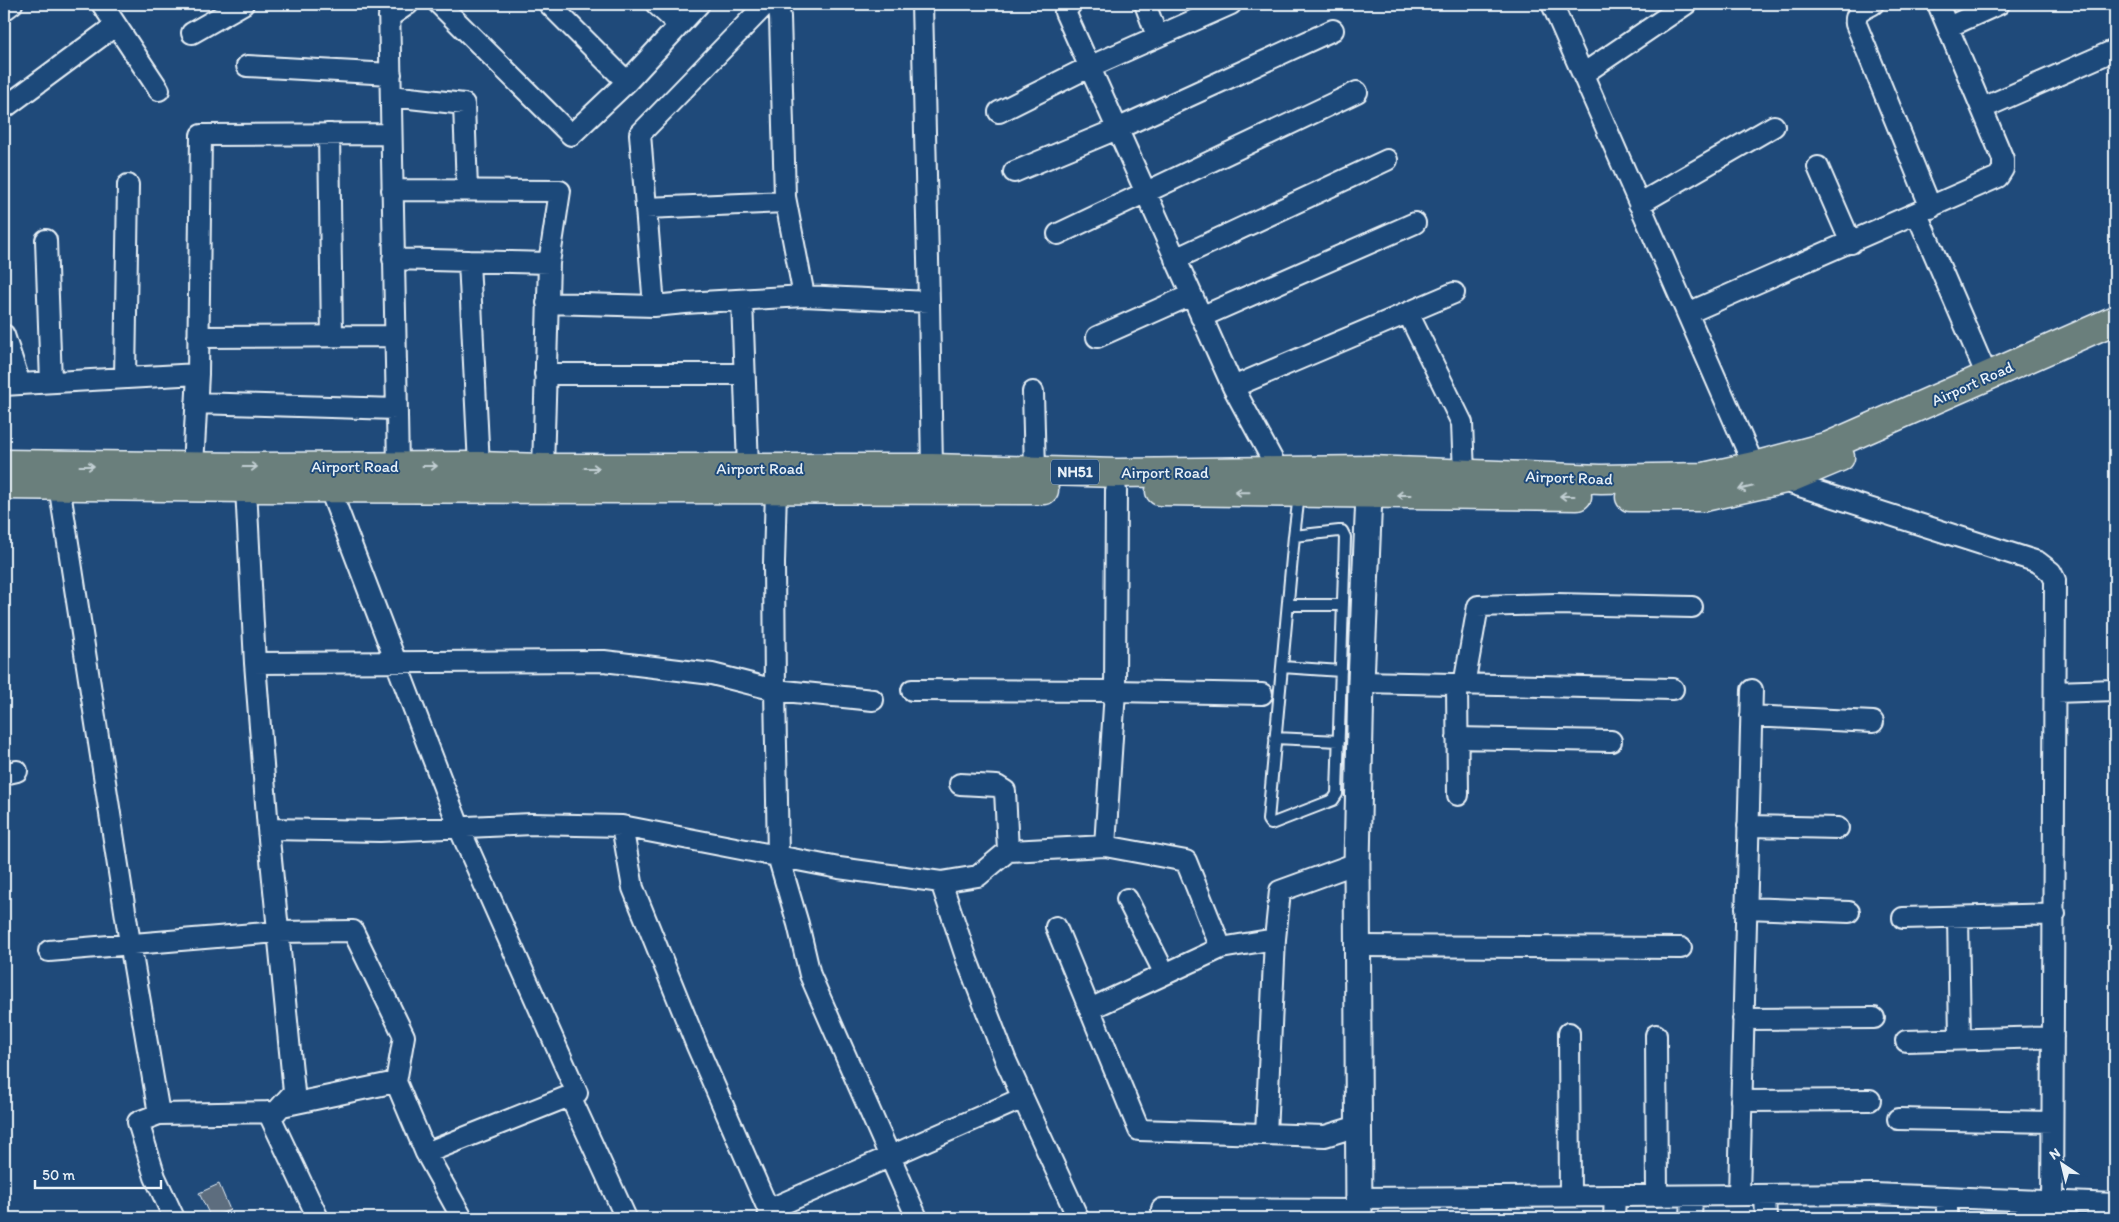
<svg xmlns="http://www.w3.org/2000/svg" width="2119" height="1222" font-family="Itim,sans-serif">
  <rect width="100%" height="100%" fill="#1f4a7a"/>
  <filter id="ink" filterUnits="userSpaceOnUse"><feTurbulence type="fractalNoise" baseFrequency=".02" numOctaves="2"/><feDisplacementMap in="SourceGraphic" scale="10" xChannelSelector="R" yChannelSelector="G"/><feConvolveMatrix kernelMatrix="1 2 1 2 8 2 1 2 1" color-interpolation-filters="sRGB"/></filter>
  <g filter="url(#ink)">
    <path fill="#5d6d7e" stroke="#e8f1f8" d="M219 1184 230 1210 211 1218 199 1193Z"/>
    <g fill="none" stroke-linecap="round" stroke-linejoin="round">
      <g stroke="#e8f1f8" stroke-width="14">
        <path id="service" d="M1294 536 1339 531H1342L1345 537 1337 794 1333 800 1271 824 1268 820 1294 536 1299 495
          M1288 605H1343
          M1282 667 1341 671
          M1275 738 1339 741"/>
      </g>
      <g stroke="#e8f1f8" stroke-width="24">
        <path id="minor" d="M102 4 159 90
          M389 4 398 466
          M439 4 571 135 627 82 699 4
          M549 4 627 82
          M656 4 679 25
          M778 4 780 17 785 197 804 296 929 302 932 468
          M922 4 929 302
          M1071 4 1065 12 1233 387 1279 472
          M1145 4 1157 36
          M1552 4 1754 466 1781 480 2038 562 2051 572 2055 580 2052 1218
          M1873 4C1864 9 1854 12 1856 24L1931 208
          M4 10 12 4
          M389 17 408 4
          M1948 27 1999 4
          M192 33 243 4
          M247 66 391 74
          M1583 74 1686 4
          M391 96 464 104 467 190
          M4 108 116 25
          M1983 108 2115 50
          M999 112 1089 67 1231 4
          M329 134 332 336
          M1818 167 1851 243
          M1014 172 1117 129 1333 30
          M392 190 560 191 549 263
          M1639 204 1774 126
          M646 208 786 202
          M1917 214 1987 376
          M1058 234 1357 92
          M46 240 51 382
          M393 259 549 263 543 468
          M1175 259 1387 160
          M469 261 479 466
          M742 300 748 467
          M547 303 654 306 685 303 804 296
          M654 306 640 134 766 4
          M1408 313 1462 423 1464 474
          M1688 313 1998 177 2003 169V159L1938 4
          M1201 317 1415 223
          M4 335 20 384 4 385
          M198 337 395 336
          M1097 337 1191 295
          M198 374 201 135 391 134
          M545 374H744
          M125 378 128 185
          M20 384 198 374 193 466
          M1233 387 1454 293
          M1033 392 1035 471
          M196 403 396 409
          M57 472 130 943 159 1114 138 1122 155 1177 174 1218
          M255 663 604 661 712 674 775 690 774 563 776 489
          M1361 682 1673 689
          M1457 685 1458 795
          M1464 685 1478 606 1556 604 1692 607
          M912 690 1115 691 1116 490
          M2055 692 2115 690
          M873 700 775 690 778 856 798 924 810 975 917 1218
          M1751 716 1873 722
          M1457 738 1611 741
          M4 774 17 771
          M960 784 997 786 1005 791 1008 851
          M622 826 633 888 697 1046 772 1218
          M1748 826 1838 828
          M268 829 380 831 532 824 622 826 839 868 941 882 967 960 1006 1061 1078 1218
          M1105 846 1186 861 1221 948 1275 939 1280 891 1357 863
          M941 882 978 876 1008 851 1105 846 1115 691 1262 694
          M1127 899 1165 974
          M1746 908 1849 912
          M1958 917 1960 1039
          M1903 918 2055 914
          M1056 927 1139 1130 1325 1136 1358 1126
          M1357 946 1681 948
          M49 951 277 932 353 931 404 1036 396 1082
          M1090 1009 1221 948
          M1743 1019 1874 1018
          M1569 1033 1570 1196
          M1656 1035 1657 1196
          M1906 1041 2053 1037
          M570 1096 626 1218
          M1741 1101 1870 1100
          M282 1106 396 1082 426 1153 577 1093 461 832 329 487
          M268 1112 318 1218
          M159 1114 276 1112 294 1092 268 829 255 663 246 488
          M1898 1119 2052 1122
          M1266 1134 1275 939
          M426 1153 462 1218
          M1739 1195 1752 690
          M1765 1195 1766 1218
          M1947 1197V1218
          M1359 1198 1874 1194 2115 1204
          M1162 1209 1359 1210
          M768 1210 1023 1098
          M1614 1218 1615 1196
          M1691 1218 1692 1196"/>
      </g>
      <g stroke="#e8f1f8" stroke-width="29">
        <path id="tertiary" d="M1359 1218 1357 863 1361 682 1370 472"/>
      </g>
      <g stroke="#e8f1f8" stroke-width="31">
        <path id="trunk" d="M4 464 246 467 479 466 543 468H932L1117 473 1370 470 1601 479 1704 477 1754 466 1829 446 2115 320
          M4 485 246 488 1044 490
          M1160 491 1577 496
          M1630 497H1704L1790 478 1840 457"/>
      </g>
      <use href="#service" stroke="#1f4a7a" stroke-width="10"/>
      <use href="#minor" stroke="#1f4a7a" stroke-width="20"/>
      <use href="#tertiary" stroke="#1f4a7a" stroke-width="25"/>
      <use href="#trunk" stroke="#6b7f7c" stroke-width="28"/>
    </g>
    <defs><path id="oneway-shaft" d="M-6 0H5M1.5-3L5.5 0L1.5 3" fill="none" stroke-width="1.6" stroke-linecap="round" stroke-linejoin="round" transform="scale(1.25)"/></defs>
    <g stroke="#c2cfd3">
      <use href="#oneway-shaft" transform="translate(87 466)"/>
      <use href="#oneway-shaft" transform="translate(430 466)"/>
      <use href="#oneway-shaft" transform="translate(250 467)"/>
      <use href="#oneway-shaft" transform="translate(592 468)"/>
      <use href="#oneway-shaft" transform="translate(1746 488) rotate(167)"/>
      <use href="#oneway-shaft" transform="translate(1242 492) rotate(-179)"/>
      <use href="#oneway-shaft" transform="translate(1404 495) rotate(-180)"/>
      <use href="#oneway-shaft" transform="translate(1567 496) rotate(-180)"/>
    </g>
  </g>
  <g text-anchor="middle" stroke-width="4" stroke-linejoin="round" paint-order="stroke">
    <rect fill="#1f4a7a" stroke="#acbfd2" stroke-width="1" x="1051" y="459.5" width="48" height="25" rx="4"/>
    <g font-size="15" font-weight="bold" fill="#e8f1f8">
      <text x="1075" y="477">NH51</text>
    </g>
    <g font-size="16" fill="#e8f1f8" stroke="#1f4a7a">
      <text transform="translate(1972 383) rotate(-24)" y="6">Airport Road</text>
      <text x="355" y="472">Airport Road</text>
      <text x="760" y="474">Airport Road</text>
      <text x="1165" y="478">Airport Road</text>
      <text transform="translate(1569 477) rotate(2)" y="6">Airport Road</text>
    </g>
  </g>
  <rect width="2119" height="1222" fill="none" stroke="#1f4a7a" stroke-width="20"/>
  <rect x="10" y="10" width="2099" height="1202" fill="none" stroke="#e8f1f8" stroke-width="2" filter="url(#ink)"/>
  <g transform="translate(2062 1164) rotate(325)" stroke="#1f4a7a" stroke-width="4" paint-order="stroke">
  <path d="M0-4L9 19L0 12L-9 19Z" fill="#e8f1f8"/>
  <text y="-8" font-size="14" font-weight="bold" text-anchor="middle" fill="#e8f1f8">N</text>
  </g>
  <path d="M35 1180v8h126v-8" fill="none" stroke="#e8f1f8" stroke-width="2.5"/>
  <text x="42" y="1180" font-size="15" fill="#e8f1f8" stroke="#1f4a7a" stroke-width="4" paint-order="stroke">50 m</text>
</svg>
